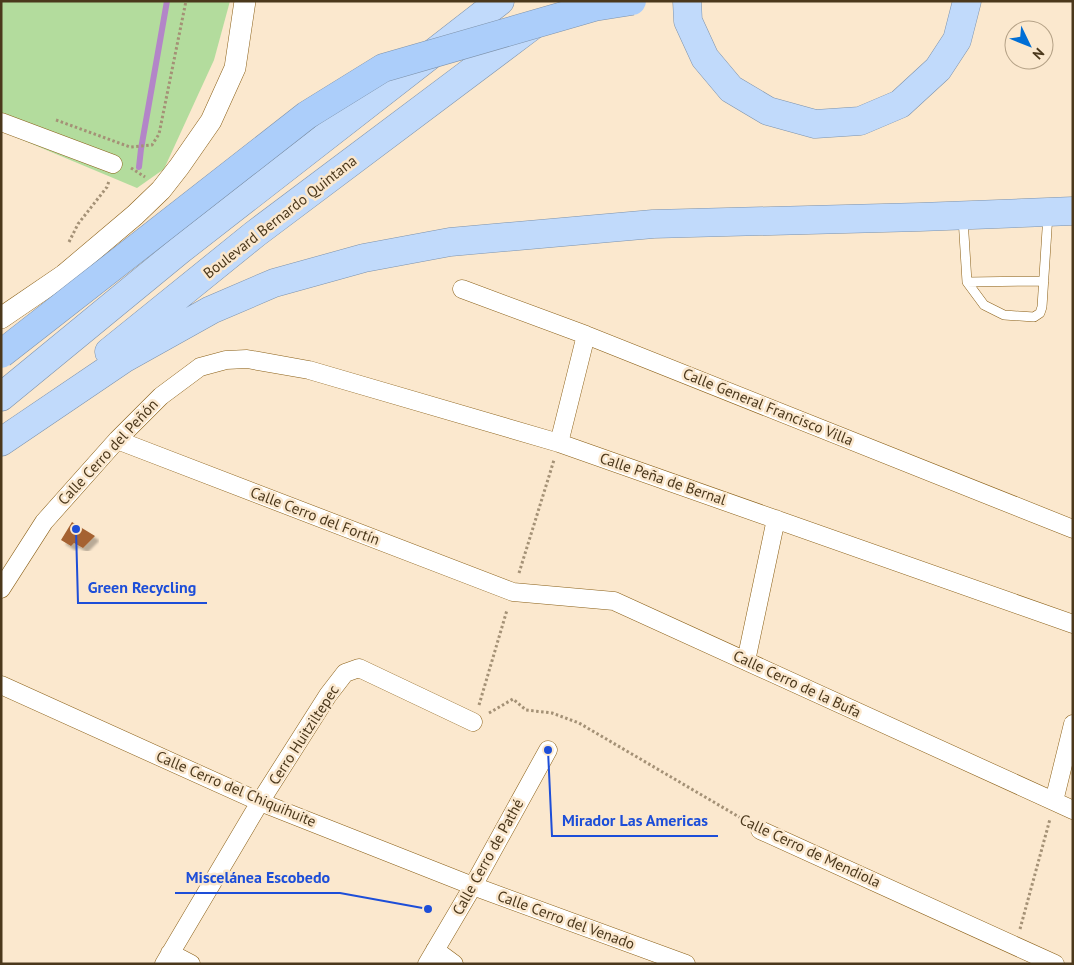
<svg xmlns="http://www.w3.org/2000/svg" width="1074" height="965" font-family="'PT Sans',sans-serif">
  <defs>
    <filter id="shadow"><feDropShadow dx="4.5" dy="4.5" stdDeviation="1" flood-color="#0004"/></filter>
  </defs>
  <rect width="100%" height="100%" fill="#fbe8ce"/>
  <path fill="#b3dc9d" d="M1 1H230L214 60 164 169 137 188 1 131Z"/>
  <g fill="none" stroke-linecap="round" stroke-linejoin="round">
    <path stroke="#b385c8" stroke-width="6" d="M139 167 141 149 167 1"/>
  </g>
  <path fill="#a56231" filter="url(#shadow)" d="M72 522 95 536 83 548 74 543 71 546 61 540Z"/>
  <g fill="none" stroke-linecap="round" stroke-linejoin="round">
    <g stroke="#8a5f16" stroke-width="10">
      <path id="service" d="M963 218 967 282 984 305 1004 315 1034 317 1040 313 1042 307 1048 214
        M967 282 1044 281"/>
    </g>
    <g stroke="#8a5f16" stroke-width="19">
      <path id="minor" d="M1 122 113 164
        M462 289 586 335 1073 529
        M117 440 513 592 614 601 1073 810
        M559 443 586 335
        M1 589 44 522 117 440 161 396 200 367 226 360 247 359 309 370 559 443 1073 624
        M746 661 776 519
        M1 685 260 802 473 886 686 964
        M1054 801 1073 724
        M760 830 1055 964
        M435 950 454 964
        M170 953 191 964
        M164 964 260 802 328 695 345 673 359 668 473 722
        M427 964 473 886 548 750"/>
    </g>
    <g stroke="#8a5f16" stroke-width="22">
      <path id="tertiary" d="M1 318 64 275 135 215 161 190 179 167 211 121 235 68 245 1"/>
    </g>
    <g stroke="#7d92ab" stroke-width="29">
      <path id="primary" d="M687 1 688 21 705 58 731 89 768 111 815 124 860 121 900 104 938 69 957 40 967 1
        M109 352 255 234 532 26
        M1 397 180 250 500 1
        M1 442 125 358 211 310 274 283 364 258 450 242 653 224 920 217 1073 211"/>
    </g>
    <path stroke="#a49176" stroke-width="3" stroke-dasharray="2.5 2.5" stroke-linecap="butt" d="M56 120 130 147 152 145 159 134 186 1
      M131 168 145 177
      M69 242 78 224 107 187 109 181
      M519 573 554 460
      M479 705 507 610
      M489 713 513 699 526 710 552 713 579 723 746 821
      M1020 929 1050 819"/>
    <use href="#service" stroke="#fff" stroke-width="9"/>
    <use href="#minor" stroke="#fff" stroke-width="18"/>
    <use href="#tertiary" stroke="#fff" stroke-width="21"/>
    <use href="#primary" stroke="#c1dafb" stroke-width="28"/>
    <g stroke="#7d92ab" stroke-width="29" stroke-linecap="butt">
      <path id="trunk-bridge" d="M1 354 307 115 383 68 594 7 632 1"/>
    </g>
    <use href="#trunk-bridge" stroke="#accefa" stroke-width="28"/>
  </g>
  <g text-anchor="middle" stroke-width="5" stroke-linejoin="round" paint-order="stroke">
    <g font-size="15" fill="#4b381c" stroke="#fbe8ce">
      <text transform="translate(280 217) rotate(-38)" y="5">Boulevard Bernardo Quintana</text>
      <text transform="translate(768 407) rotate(22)" y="5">Calle General Francisco Villa</text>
      <text transform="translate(108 452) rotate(-47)" y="5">Calle Cerro del Peñón</text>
      <text transform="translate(663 479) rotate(19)" y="5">Calle Peña de Bernal</text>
      <text transform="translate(315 516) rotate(21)" y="5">Calle Cerro del Fortín</text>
      <text transform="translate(797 684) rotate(25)" y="5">Calle Cerro de la Bufa</text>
      <text transform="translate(304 735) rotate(-57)" y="5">Cerro Huitziltepec</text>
      <text transform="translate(236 789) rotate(23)" y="5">Calle Cerro del Chiquihuite</text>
      <text transform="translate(810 851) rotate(25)" y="5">Calle Cerro de Mendiola</text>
      <text transform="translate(488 857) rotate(-61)" y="5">Calle Cerro de Pathé</text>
      <text transform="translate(566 920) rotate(20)" y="5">Calle Cerro del Venado</text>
    </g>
  </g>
  <path fill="none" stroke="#1d4ed8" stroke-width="2" d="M76 529L78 603H207M548 750L552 836H718M428 909L340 893H175"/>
  <g fill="#1d4ed8" stroke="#fbe8ce" stroke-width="2">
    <circle cx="76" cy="529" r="5"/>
    <circle cx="548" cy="750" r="5"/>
    <circle cx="428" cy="909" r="5"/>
  </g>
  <g font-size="16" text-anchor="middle" font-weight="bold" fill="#1d4ed8" stroke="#fbe8ce" stroke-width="5" stroke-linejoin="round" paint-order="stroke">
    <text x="142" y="593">Green Recycling</text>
    <text x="635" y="826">Mirador Las Americas</text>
    <text x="258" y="883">Miscelánea Escobedo</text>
  </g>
  <rect width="1074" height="965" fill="none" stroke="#4b381c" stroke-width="5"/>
  <g transform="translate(1029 45) rotate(133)"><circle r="24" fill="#fbe8ce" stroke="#b5a287"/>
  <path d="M0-4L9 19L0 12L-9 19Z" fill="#006ed5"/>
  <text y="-8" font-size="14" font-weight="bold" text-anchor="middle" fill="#4b381c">N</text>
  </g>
</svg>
